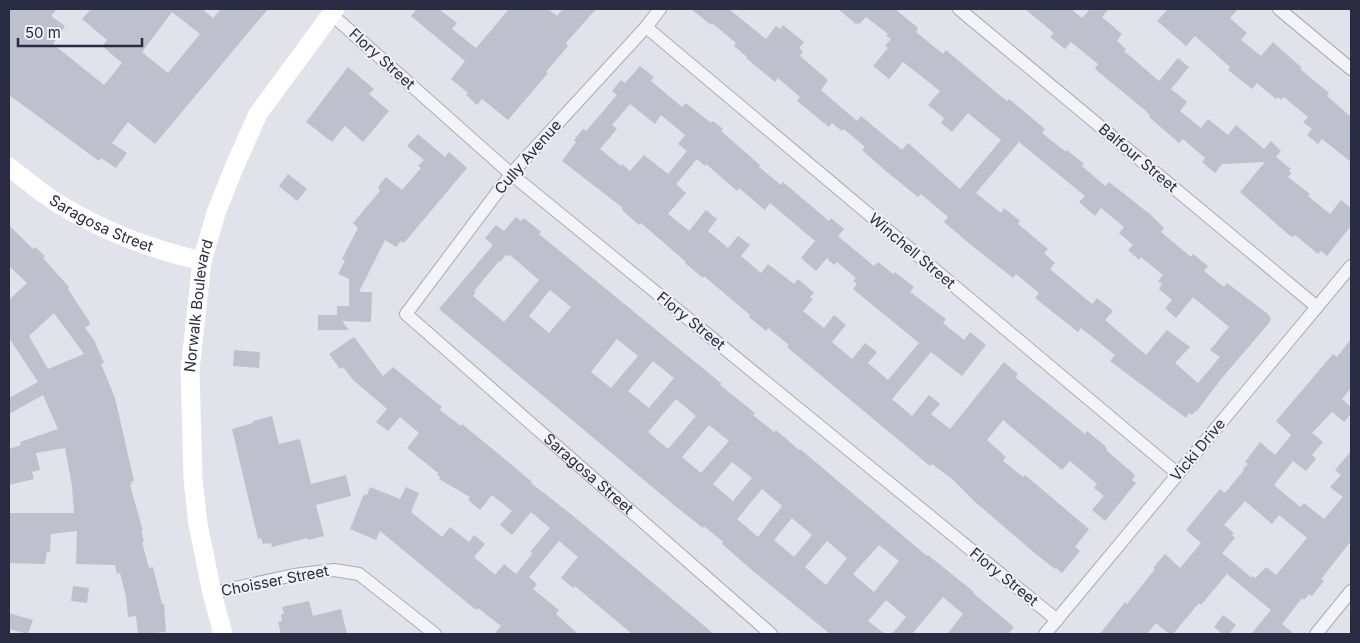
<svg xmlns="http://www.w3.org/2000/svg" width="1360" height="643" font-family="Inter,sans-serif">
  <rect width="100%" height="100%" fill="#e1e2ea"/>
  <path fill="#bec0cd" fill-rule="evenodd" d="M9 9H57L51 16 65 26 53 44 104 85 122 63 102 46 107 40 82 19 91 9H202L213 18 221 9H268L155 144 128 122 112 143 127 153 116 168 101 158 99 161 9 95ZM172 12 200 34 168 73 142 52Z
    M417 9H439L457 23 452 29 476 48 509 9H548L557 16 563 9H596L566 43 568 46 546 72 548 73 508 120 482 99 477 105 466 95 468 93 451 79 465 61 411 16Z
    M691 9H729L766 39 776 26 780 29 783 25 804 42 799 48 803 51 800 56 828 80 821 90 857 121 861 116 902 150 908 143 960 189 1001 140 968 113 952 132 941 123 944 118 928 105 940 91 903 62 889 79 873 66 888 48 885 46 891 39 886 36 888 34 866 17 859 24 858 23 856 24 838 9H895L918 28 916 32 943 54 946 50 998 94 1007 101 1009 99 1045 129 1042 133 1066 152 1067 150 1084 164 1082 166 1105 186 1109 182 1151 215 1164 228 1161 232 1191 257 1193 254 1208 266 1204 271 1224 287 1227 283 1268 314 1271 319 1269 323 1222 378 1196 412 1195 411 1192 415 1189 413 1186 418 1110 361 1115 355 1081 328 1078 332 1035 298 1039 293 1016 274 1013 278 971 245 944 222 948 217 921 194 918 197 887 172 862 150 865 147 844 129 842 131 832 123 829 127 797 101 800 97 778 78 775 82 746 58 747 57 734 46 736 43 712 23 711 25ZM1019 142 1085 196 1079 202 1095 216 1101 208 1124 227 1119 233 1133 245 1128 250 1139 260 1141 257 1163 275 1158 281 1162 284 1159 289 1172 300 1165 308 1176 318 1193 297 1229 327 1210 350 1220 357 1198 383 1175 363 1190 347 1167 330 1146 355 1105 320 1113 311 1097 298 1092 304 1050 269 1055 263 1044 253 1048 249 1018 224 1020 221 1004 208 1001 213 976 193Z
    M1025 9H1071L1082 18 1090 9H1109L1102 17 1122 34 1117 41 1126 49 1124 51 1159 81 1178 58 1189 67 1171 89 1187 102 1180 111 1201 128 1208 119 1228 135 1236 125 1264 149 1271 141 1281 151 1276 157 1291 169 1289 171 1292 173 1288 177 1310 194 1308 196 1330 214 1341 200 1351 208V226L1327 256 1321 251 1318 254 1295 235 1293 237 1289 235 1240 192 1265 162 1222 164 1215 173 1202 162 1205 158 1183 139 1179 143 1149 117 1150 116 1146 111 1095 69 1098 64 1071 42 1065 49 1050 37 1054 33Z
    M1168 9H1238L1230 18 1247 33 1241 40 1261 56 1273 42 1302 68 1300 69 1329 93 1327 96 1351 117V162L1322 139 1318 144 1307 135 1312 129 1303 122 1308 117 1284 97 1281 100 1278 97 1276 99 1257 83 1252 89 1228 70 1230 67 1195 36 1186 46 1157 21Z
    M640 66 654 77 651 81 682 107 686 103 711 123 713 121 723 129 721 131 760 165 759 167 781 185 783 182 829 221 831 218 844 229 838 236 874 266 878 262 893 274 895 272 914 287 910 292 946 319 943 323 964 340 970 332 986 345 962 376 931 352 892 399 912 416 929 395 940 404 931 414 950 429 1004 362 1018 374 1015 377 1085 434 1087 431 1104 445 1107 449 1106 450 1135 475 1132 480 1136 483 1105 521 1092 510 1104 496 1094 488 1097 484 1070 461 1062 470 1003 420 987 440 1006 457 1003 461 1023 477 1025 475 1089 529 1075 547 1080 551 1062 573 1056 568 1055 569 1037 555 974 501 952 479 932 464 930 466 830 383 787 347 789 345 768 328 766 331 749 317 750 315 704 276 703 278 685 263 686 262 641 223 639 225 622 210 623 208 562 161 576 142 574 140 583 129 586 131 617 95 612 91 621 80 625 83ZM630 104 655 124 661 115 685 135 678 144 687 151 668 174 644 155 630 171 622 164 621 166 600 149 617 129 612 125ZM697 159 705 166 706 164 737 191 739 188 765 210 770 203 815 241 801 258 816 271 827 258 834 265 837 262 856 278 853 281 857 284 853 289 919 343 888 380 868 363 877 352 865 343 852 359 832 342 846 325 834 315 824 328 803 311 813 299 810 297 814 293 798 279 794 284 768 264 761 273 741 256 750 245 738 236 728 248 708 231 717 219 706 210 689 231 668 214 686 193 676 184Z
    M348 67 374 89 369 94 389 111 363 142 345 126 332 142 306 122Z
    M418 134 445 157 449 152 467 168 404 243 401 241 396 247 385 240 359 292H372L371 322 342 321 349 330H318V315H337V306H349V279L338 274 345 261 342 259 358 228 353 223 380 191 378 187 386 177 402 190 421 168 418 166 424 160 407 146Z
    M288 174 307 189 297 201 279 186Z
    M516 217 521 221 524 218 541 232 539 234 722 384 720 385 755 413 753 415 774 432 776 430 799 450 800 449 927 556 928 555 974 592 973 593 1014 627 1008 634H947L963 614 943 597 912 634H892L906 617 886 600 868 621 885 634H830L753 571 722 544 723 542 704 526 703 528 675 506 439 309 493 245 485 238 496 225 504 231ZM506 255 508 256 510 255 539 280 504 322 473 296 476 292 474 291 499 261 500 262ZM550 290 571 307 549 333 529 316ZM617 339 638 356 611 388 591 372ZM653 361 674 378 649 408 628 391ZM676 399 696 416 668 449 648 432ZM709 425 729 441 701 473 682 457ZM732 462 752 478 733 501 713 484ZM762 489 782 506 758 537 737 519ZM792 518 812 535 794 557 774 540ZM827 541 847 558 826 585 805 567ZM879 545 899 561 874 592 853 574Z
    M9 225 33 249 35 247 45 256 43 258 69 287 68 289 89 321 90 324 85 328 94 340 104 363 101 364 115 398 134 481 131 482 132 485H130L143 531H141L144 541 142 542 149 568 153 567 162 604H164L166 632 138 634 136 616 128 617 126 597 120 573 117 574 115 565 76 564 77 531 51 534 50 552H47L45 564 9 563V513H74L72 486 65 448 36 453 40 470 32 472 34 479 9 485V449L21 445 20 442 58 429 43 395 9 414V398L38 382 9 338V300L27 283 9 266ZM54 313 84 354 48 369 29 336Z
    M354 337 383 376 393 367 442 407 440 410 461 426 462 424 506 460 532 482 531 483 572 515 714 634H632L575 586 573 588 561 578 578 557 559 541 529 577 537 584 533 589 559 610 556 614 578 634H494L501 626 478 608 476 610 380 531 376 540 350 529 364 494 367 495 370 487 400 499 406 487 419 493 411 512 442 537 450 527 469 542 474 535 485 544 474 557 495 575 504 564 516 574 533 553 530 552 550 528 531 512 512 535 500 525 512 511 492 495 480 510 468 500 470 497 439 479 440 477 437 475 438 473 407 448 419 433 400 417 388 431 376 422 387 409 353 380 343 367 340 369 329 354Z
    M1351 339V388L1342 399 1351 407V414L1344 422 1332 412 1312 433 1323 442 1312 455 1316 459 1306 471 1293 461 1274 485 1300 507 1304 503 1324 519 1343 497 1330 487 1341 475 1335 470 1351 451V541L1321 579 1324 581 1312 596 1309 594 1304 600 1302 598 1282 624 1294 634H1251L1271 610 1227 574 1201 605 1199 603 1173 634H1169L1156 623 1147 634H1100L1125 602 1127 604 1155 569 1153 568 1165 554 1180 568 1201 543 1186 530 1220 489 1225 493 1244 470 1243 469 1248 464 1245 462 1260 442 1275 455 1291 435 1276 421 1333 354 1337 357ZM1245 501 1272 524 1279 515 1307 538 1276 575 1266 567 1255 578 1253 576 1252 578 1222 553 1235 538 1232 535 1234 533 1224 525Z
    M234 350 260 352 259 368 233 366Z
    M272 416 279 444 300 439 311 484 346 475 351 496 316 505 324 536 308 540 307 538 272 547 271 543 263 544 261 538 258 539 232 429 253 423V421Z
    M73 586 89 588 87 603 71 601Z
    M309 601 313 616 341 609 347 634H281L278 622 282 621 281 614H284L282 607Z
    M9 613 33 620 28 634 9 629Z
    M1223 615 1236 625 1229 634H1223L1214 627Z"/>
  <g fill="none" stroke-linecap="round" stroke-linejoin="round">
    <g stroke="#aaabb8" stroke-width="14">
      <g id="street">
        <path id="s1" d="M660 9 646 27 511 174 406 314 771 634"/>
        <path d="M959 9 1317 307"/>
        <path d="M1279 9 1351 69"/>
        <path d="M331 14 511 174 1057 620"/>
        <path d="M646 27 1178 474"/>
        <path d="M212 593 294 575 334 570 359 574 435 634"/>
        <path d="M1045 634 1351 266"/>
        <path d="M1316 634 1351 591"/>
      </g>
    </g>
    <use href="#street" stroke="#f4f4f8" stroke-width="12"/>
    <g stroke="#fff" stroke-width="19">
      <path id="s2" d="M9 167C25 179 41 193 59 204 104 232 150 249 202 261"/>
      <path id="s3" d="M223 634 212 593 198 524 193 479 190 370 202 261 216 213 236 163 258 114 335 9"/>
    </g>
  </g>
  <g text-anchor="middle" stroke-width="4" stroke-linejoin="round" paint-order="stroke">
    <g font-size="15" fill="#282b42" stroke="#f0f2f7">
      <text transform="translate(382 59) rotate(42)" y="5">Flory Street</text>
      <text transform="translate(528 157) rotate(-49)" y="5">Cully Avenue</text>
      <text transform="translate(1138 158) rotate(40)" y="5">Balfour Street</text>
      <text dy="5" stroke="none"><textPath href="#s2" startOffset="109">Saragosa Street</textPath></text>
      <text transform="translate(912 251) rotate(40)" y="5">Winchell Street</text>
      <text dy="5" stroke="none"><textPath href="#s3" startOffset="332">Norwalk Boulevard</textPath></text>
      <text transform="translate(691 321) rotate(39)" y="5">Flory Street</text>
      <text transform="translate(1198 450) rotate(-50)" y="5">Vicki Drive</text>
      <text dy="5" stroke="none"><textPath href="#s1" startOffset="640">Saragosa Street</textPath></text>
      <text transform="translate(1004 577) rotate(39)" y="5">Flory Street</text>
      <text transform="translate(275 581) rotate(-11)" y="5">Choisser Street</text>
    </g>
  </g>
  <rect width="1360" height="643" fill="none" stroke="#282b42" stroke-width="20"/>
  <path d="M18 38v8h124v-8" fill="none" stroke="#282b42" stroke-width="2.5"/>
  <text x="25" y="38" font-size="15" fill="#282b42" stroke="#f0f2f7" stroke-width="4" paint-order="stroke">50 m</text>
</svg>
